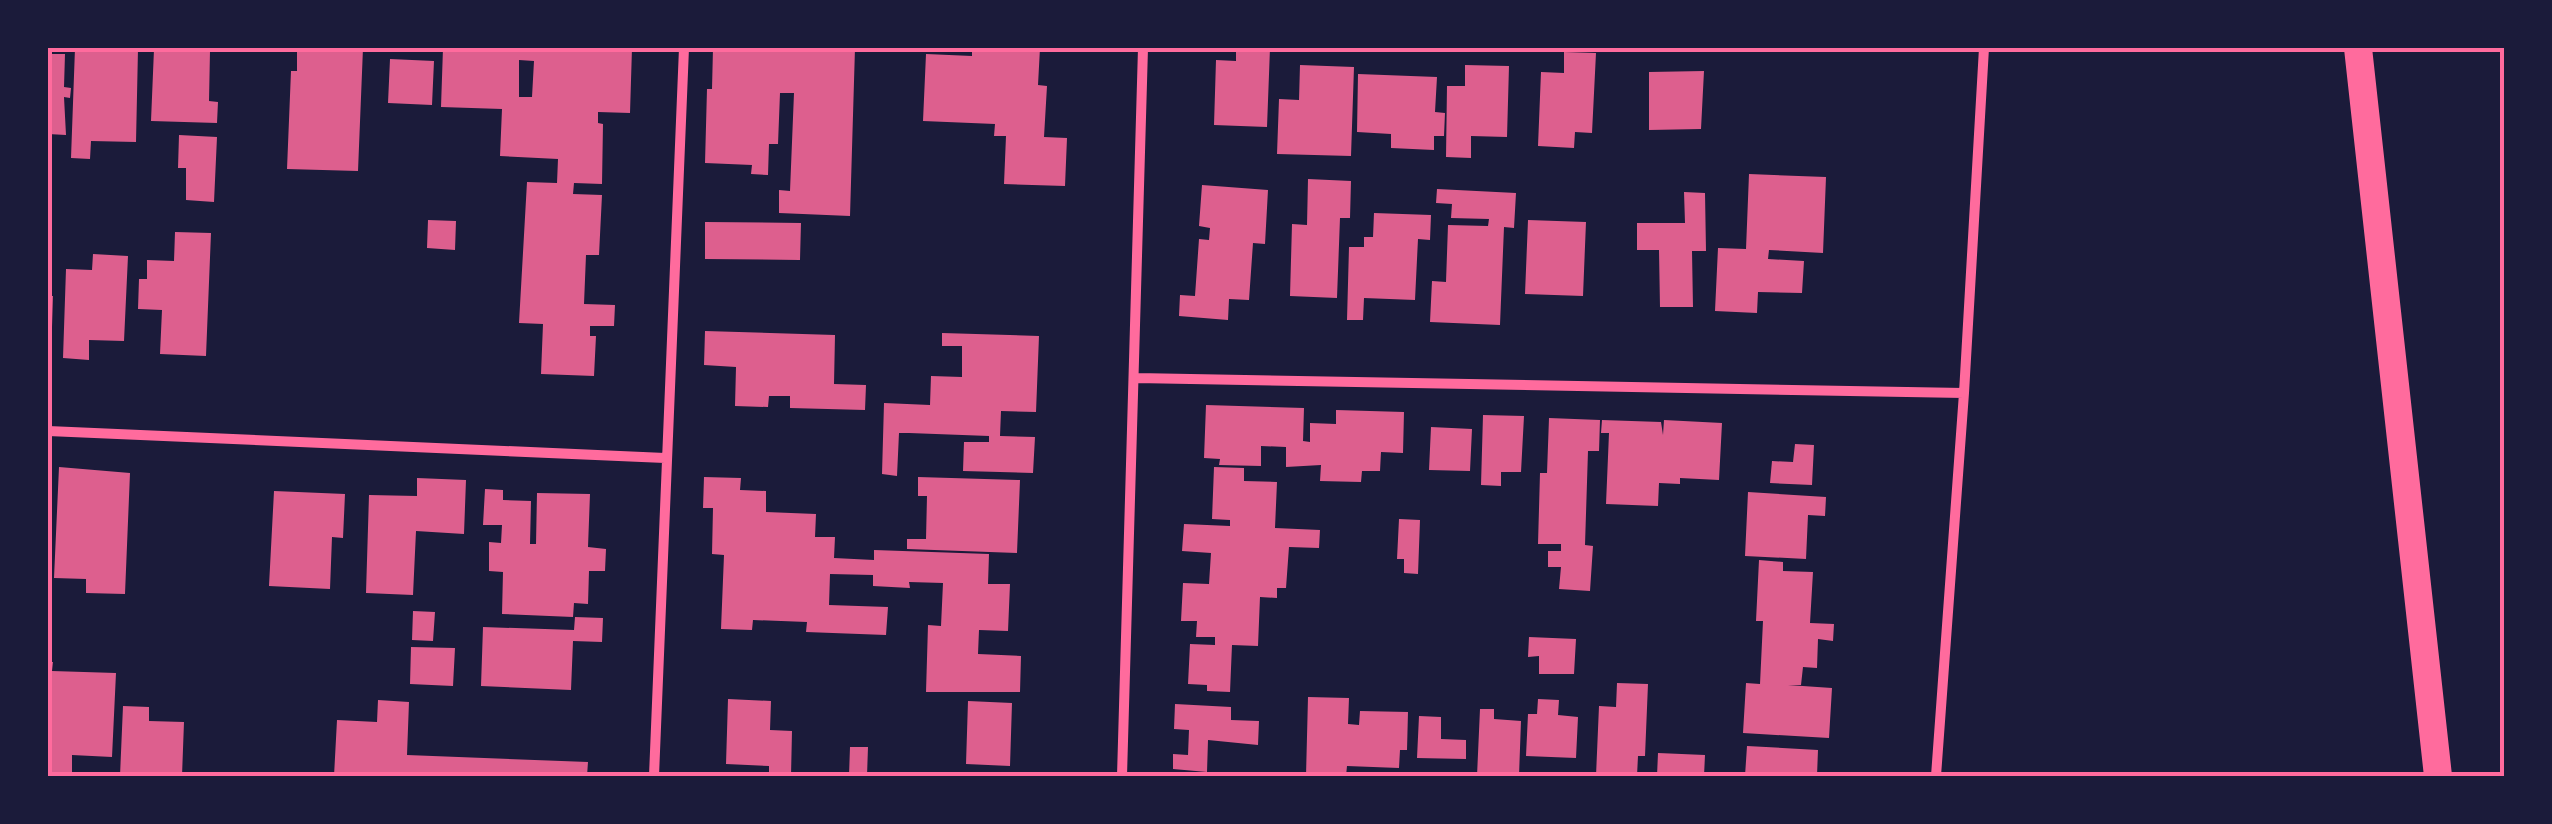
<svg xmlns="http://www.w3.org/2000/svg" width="2552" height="824" font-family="'Space Grotesk',sans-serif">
  <rect width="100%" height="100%" fill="#1b1b3a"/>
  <path fill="#dd5f8e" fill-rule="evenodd" d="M75 48 138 49 136 142 91 141 90 159 71 158Z
    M297 48H363L358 171 287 169 291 71H297Z
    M443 48H632L630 113 598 112V123L603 124 602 184 574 183 573 194 602 195 599 255H586L584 304 615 305 614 326H590V336H596L594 376 541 374 543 324 519 323 527 182 557 183 558 159 500 156 502 109 441 107ZM519 60 534 61 532 97H519Z
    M713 48H855L850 216 779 213V190L790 191 794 93H780L778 144H769L768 175 751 174 752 165 705 163 707 89H712Z
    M972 48H1040L1038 85 1047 86 1044 137 1067 138 1065 186 1004 184 1006 136H994L995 124 923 121 926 54 972 56Z
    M1236 48H1270L1267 127 1214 125 1216 60 1236 61Z
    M154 49 210 51 209 101 218 102 217 123 151 121Z
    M1564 52 1596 53 1592 133 1575 132 1574 148 1538 146 1541 72 1564 73Z
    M48 54H65L64 87 71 88 70 98 64 97 66 135 48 134Z
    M390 59 434 61 432 105 388 103Z
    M1300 65 1354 67 1351 156 1277 154 1279 99 1299 100Z
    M1465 65 1509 66 1507 137 1471 136V158L1446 157 1447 86H1465Z
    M1704 71 1701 129 1649 130V72Z
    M1358 74 1437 77 1435 112 1445 113 1444 136H1434V150L1391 148V134L1357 132Z
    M179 135 217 137 214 202 186 200V168H178Z
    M1749 174 1826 177 1823 253 1769 250 1768 259 1804 261 1802 293 1758 292 1757 313 1715 311 1718 248 1746 249Z
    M1308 179 1351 181 1350 218H1340L1337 298 1290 296 1292 224 1307 225Z
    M1202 185 1268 190 1265 244 1253 243 1249 300 1229 299 1228 320 1179 316 1180 295 1195 296 1199 239 1209 240 1210 228 1199 226Z
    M1437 189 1516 193 1514 228 1504 227 1500 325 1430 322 1432 281 1446 282 1448 225 1488 226 1489 219 1451 218 1452 204 1436 203Z
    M1684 192 1705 193 1706 251H1692L1693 307H1660L1659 250H1637V223H1685Z
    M1374 213 1431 215 1430 240 1418 239 1415 300 1364 298 1363 320H1347L1349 247H1364V237H1373Z
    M428 220 456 221 455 250 427 248Z
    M1528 220 1586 222 1583 296 1525 294Z
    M705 222 801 223 800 260 705 259Z
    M175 232 211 233 206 356 160 354 162 310 138 309 139 279H147V260L174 261Z
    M93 254 128 256 124 341 89 340V360L63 358 66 269 92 270Z
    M48 296H53L51 358H48Z
    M705 331 835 335 834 384 866 385 865 410 790 408V396H769L768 407 735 406 736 367 704 365Z
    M942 333 1039 336 1036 412 1001 411 1000 436 1035 437 1033 473 963 471 964 442H989V436L909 433H899L897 476 882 474 884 403 930 405 931 376 962 377V346H942Z
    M1206 405 1304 408 1303 441 1310 442V423L1336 424V410L1404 412 1403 453 1381 452 1380 471H1362L1361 482 1320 481 1321 465 1286 467V447L1261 446V466L1219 465 1220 459 1204 458Z
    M1483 415 1524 416 1521 472H1501V486L1481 485Z
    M1549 418 1600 420 1599 451H1588L1585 545 1593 546 1590 591 1559 589 1561 567H1548V551H1561V544H1538L1540 473H1547Z
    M1602 420 1661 422 1663 435 1664 420 1722 423 1719 480 1680 478V484L1659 483 1658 506 1606 504 1609 433H1601Z
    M1431 427 1472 429 1470 471 1429 470Z
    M1795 444 1814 445 1812 485 1770 483 1772 461 1793 462Z
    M59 467 130 473 125 594 86 593V579L54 578Z
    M1214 467 1244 468V481L1277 482 1275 528 1320 530 1319 548 1289 547 1286 588H1277V598L1260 597 1258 646 1232 645 1230 692 1207 691V685L1188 684 1190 644 1215 645V637H1196L1197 621H1181L1183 583 1209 584 1211 553 1182 551 1184 524 1230 526V520L1212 519Z
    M704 477 741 478 740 490 766 491V512L816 514 815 537H835L834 558 874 560V550L989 554 988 584H1010L1008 631 979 630 978 654 1021 656 1020 692H926L928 625 941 626 943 583 909 582 910 588 873 586V575L830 574 829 605 888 607 886 635 806 632 807 622 753 620 752 630 721 629 724 555 712 554 713 508H703Z
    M918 477 1020 480 1017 553 907 549V539H926L927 496H918Z
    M417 478 466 480 464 534 416 531 413 595 366 593 369 495 417 496Z
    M485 489 503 490V500L531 501 530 544H536L537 493 590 494 588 547 606 549 605 571H589L588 604 574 603 573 617 502 614 503 572 489 571V542L501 543 502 525H483Z
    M274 491 345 494 343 538 332 537 330 589 269 586Z
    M1748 492 1826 497 1825 516 1808 515 1806 559 1745 556Z
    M1399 519 1420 520 1418 574 1404 573V559H1397Z
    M1759 560 1783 562V571L1813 572 1810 623 1834 624 1833 641 1818 639 1817 668 1803 667 1801 685H1788L1832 688 1829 738 1743 733 1746 683 1760 684 1763 621H1756Z
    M413 611 435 612 433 641 412 640Z
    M575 617 603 618 602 642 573 641 571 690 481 686 483 627 574 630Z
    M1529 637 1576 639 1574 674H1539V656L1528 657Z
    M411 647 455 648 453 686 410 684Z
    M48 662H53L52 671 116 673 112 757 72 755V776H48Z
    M1617 683 1648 684 1645 756H1638L1637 776H1596L1599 706 1616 707Z
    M1308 697 1349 698 1348 724 1359 725 1360 711 1408 712 1407 750H1400L1399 768 1347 766 1346 776H1306Z
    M728 699 771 701 770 730 792 731 791 776H769V766L726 764Z
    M1538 699 1559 700 1558 715 1578 717 1576 758 1526 756 1528 714H1537Z
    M378 700 409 702 407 755 588 762 587 776H334L337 720 377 722Z
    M968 701 1012 703 1010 766 966 764Z
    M1175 704 1231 707V720L1259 721 1258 745 1208 740 1207 772 1173 769V754L1188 755 1189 730 1174 729Z
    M123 706 149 707V721L184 722 182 776H120Z
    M1480 709H1494V719L1521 721 1519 776H1477Z
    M1419 716 1441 717V739L1466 740V759L1417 758Z
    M1747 746 1818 750 1817 776H1745Z
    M850 747H868L867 776H849Z
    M1658 753 1705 755 1704 776H1657Z"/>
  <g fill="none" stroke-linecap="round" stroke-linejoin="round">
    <path stroke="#ff6b9d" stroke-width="10" d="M1136 378 1964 393
      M48 431 665 458
      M654 776 684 48
      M1122 776 1143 48
      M1936 776 1964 393 1984 48"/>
    <path stroke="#ff6b9d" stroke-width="28" d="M2358 48 2438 776"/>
  </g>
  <rect width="2552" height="824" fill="none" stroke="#1b1b3a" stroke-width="100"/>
  <rect x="50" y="50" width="2452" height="724" fill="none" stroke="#ff6b9d" stroke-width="4"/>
</svg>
